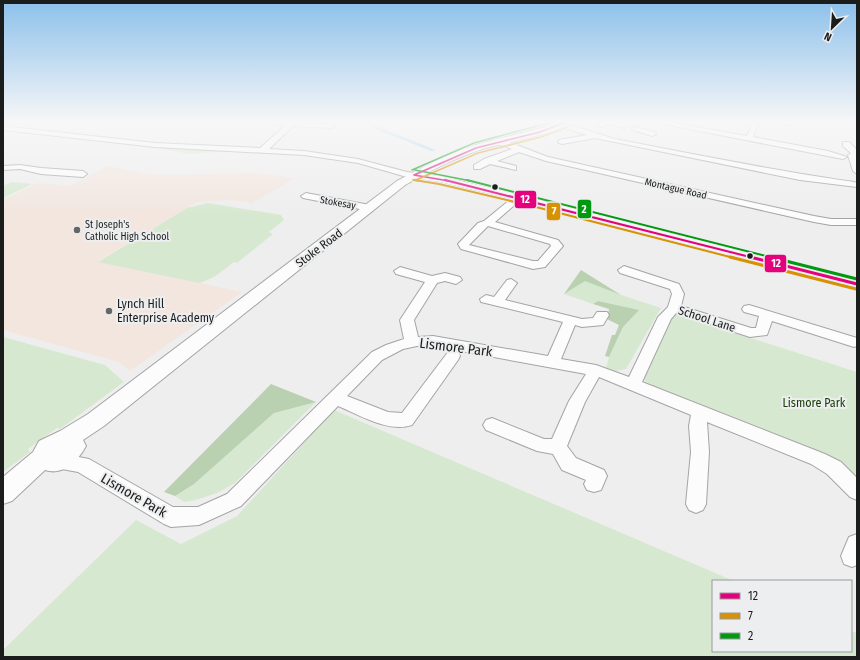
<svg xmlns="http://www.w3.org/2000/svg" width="860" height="660" font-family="'Fira Sans Condensed',sans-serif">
  <rect width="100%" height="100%" fill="#eee"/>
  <path fill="#f2e6df" d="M108 166 147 174 171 175 255 173 296 178 252 203 230 200 197 202 98 261 242 292 130 371 119 362 3 330V200L38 183 70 186Z"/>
  <path fill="#d6e9d0" d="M140 145 234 151 189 154Z
    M12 182 32 184 3 198V186Z
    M208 203 281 215 284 220 269 232 273 234 237 263 234 262C224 270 212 280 199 283L98 262 187 208Z
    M585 280 621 295 661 308 626 369 616 371 606 368 609 357 623 327 638 310 598 301 593 304 564 294Z
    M676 314 857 372V474H852L805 446 655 388 645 381 642 373 673 315Z
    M3 337 105 365 124 382 60 429 57 428 28 449 30 452 3 472Z
    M316 402 235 483 217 493 196 500 184 502 175 496 194 484 274 413Z
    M334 410 734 581H713V651H851V631L857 633V657H3V650L136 520 181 544 237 516Z"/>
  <path fill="#b9d0b1" d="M581 270 621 295 585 281 564 294Z
    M598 301 639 310 623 327 609 357 605 356 612 335H615L619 325 607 319 609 309 593 304Z
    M271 384 316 402 274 413 194 484 175 496 164 492Z"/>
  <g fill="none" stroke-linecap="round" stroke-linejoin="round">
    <path fill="#a2d3ef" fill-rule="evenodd" d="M358 122H366L436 150 431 151Z"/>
    <g stroke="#a4a4a4" stroke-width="2">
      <path id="minor" d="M266 122 332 124 335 126 332 128 293 126 269 149 304 151 358 159 407 172 440 176 521 195 857 280V288L519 201 495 222 558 240 563 246 545 267 533 269 461 249 458 244 478 223 484 221 511 199 440 182 407 177 358 163 304 155 155 147 3 130V126L155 143 260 148 286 125 269 124ZM488 226 550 244 551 246 538 261H533L469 245Z
        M547 122C572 122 596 135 620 140 698 155 776 171 854 182L857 183V187L800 180 595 138 562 144 558 142 559 140 587 135Z
        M603 122 624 124 640 122 624 128 611 124 600 127 597 125Z
        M653 122H668L747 136 753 122H759L753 137 828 151 847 157 843 159Z
        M784 122H790V124L785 125Z
        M635 127 655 132 656 134 652 136 633 130 632 129Z
        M495 139H501L548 157 814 216 831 219H857V225H831L814 222 546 161 519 152 497 161 516 166V170L490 164 480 169H474V165L484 159 512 149 495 143Z
        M843 142H849L857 150V174L853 171 848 155 851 153 843 146Z
        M20 165 41 168 83 171 87 174 83 177 41 174 20 169 3 170V166Z
        M306 193 370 205 375 208 370 211 303 198 301 196Z
        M624 266 679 284 684 294 681 306 751 328H756L759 316 744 312 742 309 744 306 749 305 857 338V346L854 347 772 321 767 335 750 337 676 313 671 319 642 382 825 454 841 462 857 478V500L850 497 827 474 811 464 707 422 709 452 706 504 703 510 696 513 689 510 686 504 691 452 689 426 691 415 599 377 585 402 567 446 576 458 604 470 607 476 601 490 594 492 587 490 584 484 586 480 562 470 553 454 537 451 486 430 483 425 486 420 492 418 544 439H552L569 401 586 374 433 346H417L403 349 382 360 347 396 388 412 402 413 448 352 453 351 458 352 460 356 458 360 412 425C388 433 360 415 338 406L241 506 199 525 171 527 164 524 78 472 51 467 49 461 51 455 58 453 89 459 173 507H198L227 494 372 352 386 345 404 339 400 320 425 282 396 274 394 271 400 267 432 276 445 273 460 277 462 280 456 284 445 281 437 283 414 320 418 337 433 336 548 356 563 322 481 302 480 299 486 295 494 297 507 280 511 279 517 283 505 300 582 319 593 318 597 312H607L609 315 603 325 582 327 575 325 561 359 596 365 629 377 658 317 668 307 672 294 670 289 620 273 618 270Z
        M857 534V565L852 567 844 564 841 556 849 537Z"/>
    </g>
    <g stroke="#a4a4a4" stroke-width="2">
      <path id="major" d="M558 122H570C557 135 500 143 480 150 454 158 429 172 405 185L104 426 83 440 86 446C78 461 63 476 45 470L12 501 3 504V477L33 452 39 441 60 431 88 414 397 181C421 168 446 155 472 146 500 137 530 133 558 122Z"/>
    </g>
    <use href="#minor" fill="#fcfcfc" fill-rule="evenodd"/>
    <use href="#major" fill="#fcfcfc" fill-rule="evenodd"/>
    <g stroke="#edeeef" stroke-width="3">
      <path id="bus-1-far2" d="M414 175 449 181
        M414 175 476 148 540 132 566 122"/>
    </g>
    <g stroke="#edeeef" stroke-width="4">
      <path id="bus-1-far1" d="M445 180 754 258"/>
    </g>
    <g stroke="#edeeef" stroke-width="6">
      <path id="bus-1" d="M750 257 857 284"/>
    </g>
    <g stroke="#edeeef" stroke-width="3">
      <path id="bus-2-far2" d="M413 180 420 181
        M416 180 478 153 541 137 568 127"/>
    </g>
    <g stroke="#edeeef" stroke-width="4">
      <path id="bus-2-far1" d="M414 180 439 184 536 207 734 258"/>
    </g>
    <g stroke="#edeeef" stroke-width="6">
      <path id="bus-2" d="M730 257 856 289"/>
    </g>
    <g stroke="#edeeef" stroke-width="3">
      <path id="bus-3-far2" d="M412 170 474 143 552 122
        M415 170 471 181"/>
    </g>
    <g stroke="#edeeef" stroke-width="4">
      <path id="bus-3-far1" d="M467 180 774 258"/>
    </g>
    <g stroke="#edeeef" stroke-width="6">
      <path id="bus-3" d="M770 257 857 279"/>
    </g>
    <use href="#bus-1-far2" stroke="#e5007d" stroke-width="1.5"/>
    <use href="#bus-1-far1" stroke="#e5007d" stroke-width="2"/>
    <use href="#bus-1" stroke="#e5007d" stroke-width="3"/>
    <use href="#bus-2-far2" stroke="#d69104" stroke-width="1.5"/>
    <use href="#bus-2-far1" stroke="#d69104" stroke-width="2"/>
    <use href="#bus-2" stroke="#d69104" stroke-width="3"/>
    <use href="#bus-3-far2" stroke="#00990f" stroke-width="1.5"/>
    <use href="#bus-3-far1" stroke="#00990f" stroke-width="2"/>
    <use href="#bus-3" stroke="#00990f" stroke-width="3"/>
  </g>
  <linearGradient id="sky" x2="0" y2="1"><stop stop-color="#8cc0eb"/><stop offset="0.57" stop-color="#f7f7f7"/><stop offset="1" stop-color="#f7f7f7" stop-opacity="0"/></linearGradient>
  <rect width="860" height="214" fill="url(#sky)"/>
  <g fill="#1b1c1c" stroke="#edeeef" stroke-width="1.5">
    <circle cx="495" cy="187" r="3.5"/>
    <circle cx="750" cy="256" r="3.5"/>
  </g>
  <g fill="#656666" stroke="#edeeef" stroke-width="1.5">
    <circle cx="77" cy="230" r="4"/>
    <circle cx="109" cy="311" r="4"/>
  </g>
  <g text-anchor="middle" stroke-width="4" stroke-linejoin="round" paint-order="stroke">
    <g font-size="10" fill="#1b1c1c" stroke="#edeeef">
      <text transform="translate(676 188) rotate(13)" y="4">Montague Road</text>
      <text transform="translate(338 202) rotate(10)" y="4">Stokesay</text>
    </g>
    <g font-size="10" fill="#1b1c1c" stroke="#edeeef" text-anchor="start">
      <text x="85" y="228">St Joseph's<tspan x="85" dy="12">Catholic High School</tspan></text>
    </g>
    <g font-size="12" fill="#1b1c1c" stroke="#edeeef">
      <text transform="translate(319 248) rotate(-37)" y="4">Stoke Road</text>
      <text transform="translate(707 319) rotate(18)" y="4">School Lane</text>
    </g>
    <g font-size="12" fill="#1b1c1c" stroke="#edeeef" text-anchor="start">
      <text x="117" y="308">Lynch Hill<tspan x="117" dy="14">Enterprise Academy</tspan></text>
    </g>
    <g font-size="12" fill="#184004" stroke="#edeeef">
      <text x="814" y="407">Lismore Park</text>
    </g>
    <g font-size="14" fill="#1b1c1c" stroke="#edeeef">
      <text transform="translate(456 347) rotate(7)" y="5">Lismore Park</text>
      <text transform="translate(134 495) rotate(30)" y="5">Lismore Park</text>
    </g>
  </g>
  <g stroke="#edeeef" stroke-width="1.5">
    <rect x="514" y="190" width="23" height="19" rx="4" fill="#e5007d"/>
    <rect x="577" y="199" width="15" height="20" rx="4" fill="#00990f"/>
    <rect x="546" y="202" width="15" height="19" rx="4" fill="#d69104"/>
    <rect x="764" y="254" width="23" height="19" rx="4" fill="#e5007d"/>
  </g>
  <g font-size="11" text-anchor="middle" font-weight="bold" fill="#fff">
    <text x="525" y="203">12</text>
    <text x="584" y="213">2</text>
    <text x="554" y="215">7</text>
    <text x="776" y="267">12</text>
  </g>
  <rect width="860" height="660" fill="none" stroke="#1b1c1c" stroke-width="8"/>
  <rect x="712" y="580" width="140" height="72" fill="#edeeef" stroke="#999a9b"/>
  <rect x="720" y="593" width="20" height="6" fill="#e5007d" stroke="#999a9b"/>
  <text x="748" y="600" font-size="12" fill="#1b1c1c">12</text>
  <rect x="720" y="613" width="20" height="6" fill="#d69104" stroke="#999a9b"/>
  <text x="748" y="620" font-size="12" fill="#1b1c1c">7</text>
  <rect x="720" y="633" width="20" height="6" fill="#00990f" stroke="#999a9b"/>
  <text x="748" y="640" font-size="12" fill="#1b1c1c">2</text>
  <g transform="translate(832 28) rotate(205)" stroke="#edeeef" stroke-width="3" paint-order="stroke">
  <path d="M0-3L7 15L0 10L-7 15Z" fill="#1b1c1c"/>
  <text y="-6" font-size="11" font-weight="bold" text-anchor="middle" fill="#1b1c1c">N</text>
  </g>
</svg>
